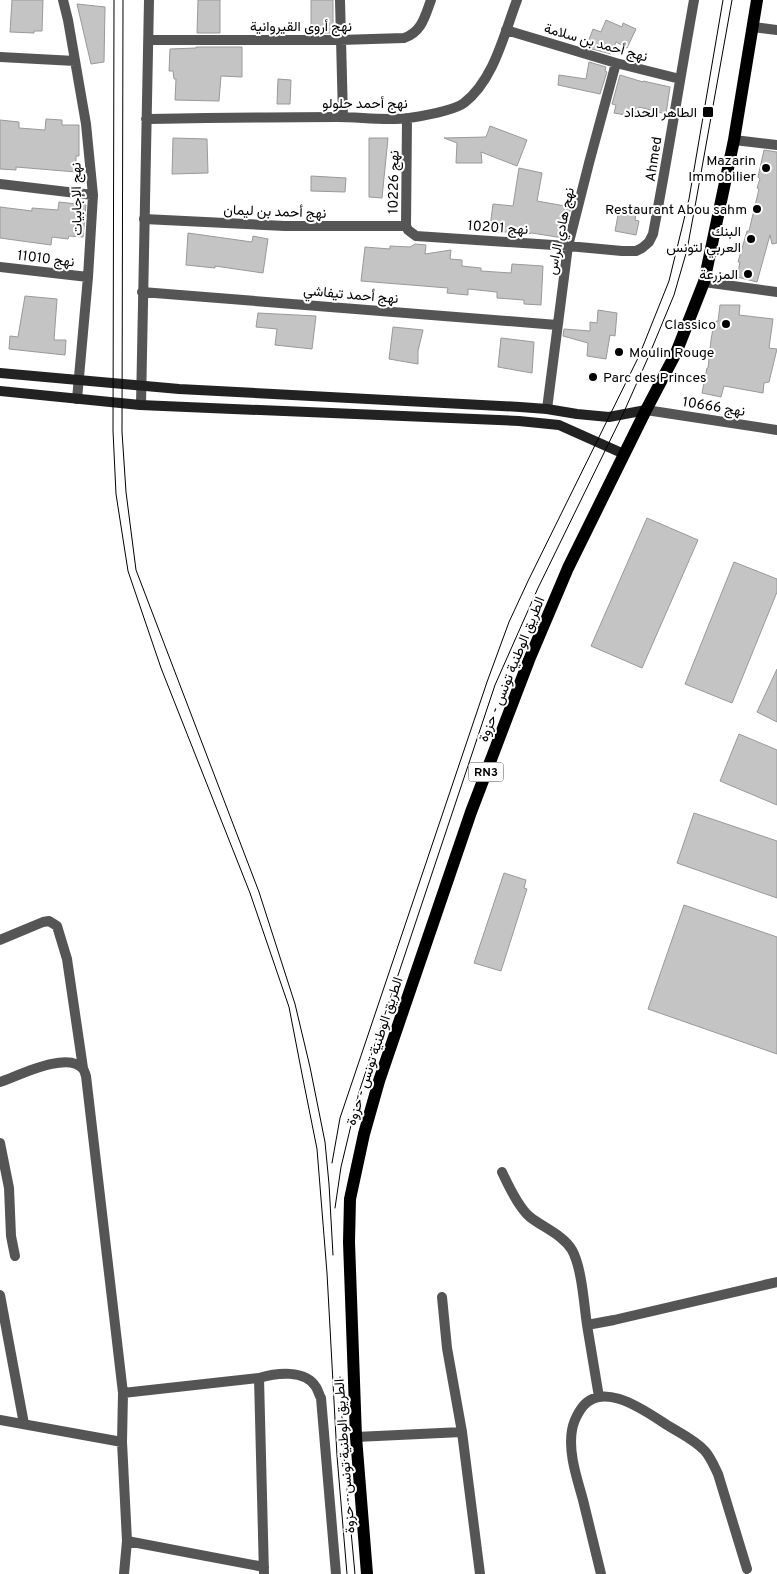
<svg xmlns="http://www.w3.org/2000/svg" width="777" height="1574" font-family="Overpass,Vazirmatn,sans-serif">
  <rect width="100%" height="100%" fill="#fff"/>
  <path fill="#c4c4c4" stroke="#999" d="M12 0H43L42 31H34V33L10 32Z
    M198 0H220V33H197Z
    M311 0H333V33H311Z
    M77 4 105 7 104 62 91 64Z
    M606 20 622 27 623 23 636 29 627 48 616 42 611 54 592 49 593 44 588 42 593 29 601 32Z
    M196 47H242V77L221 76 219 101 175 100 176 79H174L173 71H169L170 49 196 48Z
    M589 62 606 67 605 71 607 72 600 94 558 85 559 75 586 79Z
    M620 75 643 82V81L670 87 666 114 639 107 637 117 614 113 616 105 612 104Z
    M278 79 291 80 290 104H277Z
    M46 119 62 120V125H79V156H76V172L16 167V170L0 169V120L19 122V128L45 130Z
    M490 126 527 140 517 166 481 152 482 163H456L457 143 444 138 486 137Z
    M173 138 207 139 208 173 172 174Z
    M369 138H388L382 198 369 197Z
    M764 150 777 152V243L772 244 770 235 757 282 737 277 740 262H738L747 231H749L759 189 757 188 760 179 758 177Z
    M519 168 542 173 537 201 571 207 563 238 532 233 522 235 521 232H498L497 228 490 227 493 204 513 206Z
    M311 176 346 178 345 192 311 191Z
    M59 202 86 205 83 237 69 236 68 239 52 237 51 245 0 238V207L32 211V208L58 210Z
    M619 210 636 213 635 220 639 221 636 235 615 231Z
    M188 233 252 242 253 236 268 239 263 273 215 266V268L186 265Z
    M415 244 426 245 425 254 451 250 450 259 462 260V266L481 268V271L511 273 512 264 543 266 541 305 524 304V300L497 298V292L468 289V295L447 293 448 288 361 281 365 247 390 249V246L410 247Z
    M25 296 57 299 54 340H66L65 355 9 349 10 336 18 337Z
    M720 305H740L739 315 773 319 769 348 777 349 769 382 764 383 763 393 724 386 721 397 702 393 707 368H708L711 340 714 322 718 321Z
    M598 310 617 313 615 336 610 335 606 359 587 356 588 343 563 336 564 329 590 331V322L597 323Z
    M258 313 316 316 312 349 275 345 277 329 256 327Z
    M393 327 423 330 418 351V364L389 359Z
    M501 338 534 342 532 373 498 367Z
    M647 518 698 540 642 668 591 646Z
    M734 562 777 579V592L732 703 685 684Z
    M777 669V722L757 712Z
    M739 734 777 750V805L720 781Z
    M694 813 777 841V898L677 863Z
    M504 873 526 880 524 888 527 889 501 971 474 963Z
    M684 905 777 937V1054L648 1009Z"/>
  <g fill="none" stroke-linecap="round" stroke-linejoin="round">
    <path stroke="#555" stroke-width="10" d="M144 219 285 226H406"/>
    <path stroke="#555" stroke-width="10" d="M63 0 68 20 86 124 93 195 88 277 77 399
      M340 0 343 117
      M753 27 777 30
      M506 30 616 63 680 79
      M149 40H340L404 38C422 32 425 16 431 0
      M0 57 75 61
      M407 118 406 226 408 230 416 236 568 246 622 251H636L642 248 649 242 653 234C668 156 680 78 694 0
      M146 119C210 118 273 117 337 117 360 117 386 121 409 118 422 116 453 111 464 103 494 80 504 34 517 0
      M734 140 777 145
      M0 184 93 195
      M0 267 88 277
      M704 282 777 292
      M142 292 557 325
      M141 405 149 0
      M547 409 568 246 589 163 616 63
      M646 410 777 430
      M0 940 43 922 49 921 57 926 67 959 83 1068
      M0 1082C18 1076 68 1050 83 1069 85 1071 85 1074 86 1076L123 1393 122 1442 127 1541 124 1574
      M0 1143 9 1188 11 1236 15 1256
      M502 1172C508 1185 520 1209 530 1217 544 1228 563 1235 572 1250 582 1268 584 1305 587 1325
      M0 1295 24 1424
      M442 1297 447 1348 462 1432
      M259 1378C276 1373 305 1369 316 1387 318 1390 319 1395 321 1398L336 1574
      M123 1393 259 1378 264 1574
      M599 1397 587 1325 614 1320 777 1282
      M0 1420 122 1442
      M356 1437 462 1432 480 1574
      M127 1541 264 1567
      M601 1574C595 1549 589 1525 583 1500 577 1478 568 1453 572 1430 573 1424 576 1417 579 1412 599 1377 644 1410 667 1425 680 1433 695 1440 705 1451 711 1458 714 1466 718 1474L747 1569"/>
    <path stroke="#222" stroke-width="10" d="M0 373 179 389 520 407 547 409 577 414 609 417 646 410
      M0 391 140 405 519 421 559 425 624 454"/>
    <path stroke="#000" stroke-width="12" d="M367 1574 356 1437 349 1242 350 1199 364 1134 379 1081 471 812 529 660 568 568 646 410 676 353 704 282 734 140 757 0"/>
    <path stroke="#000" stroke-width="1" d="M114 0 113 431 116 494 128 571 161 668 250 893 289 1007 302 1074 317 1149 327 1273 337 1456 347 1574
      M123 0 122 432 126 492 136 570 259 892 295 1004 310 1067 325 1142 329 1184 333 1255
      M332 1163 340 1118 487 682 509 622 528 581 639 356 669 281 689 199 723 0
      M335 1208 341 1167 359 1092 495 685 538 588 623 414 647 360 674 295 687 250 696 201 732 0
      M340 1377 344 1456 355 1574"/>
  </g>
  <g fill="#000" stroke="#fff" stroke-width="2">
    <rect x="702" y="106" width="12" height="12" rx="2.5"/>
    <circle cx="766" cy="168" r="5"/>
    <circle cx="757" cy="209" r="5"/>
    <circle cx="751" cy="239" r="5"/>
    <circle cx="748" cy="274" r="5"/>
    <circle cx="726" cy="324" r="5"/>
    <circle cx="619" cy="352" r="5"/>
    <circle cx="593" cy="377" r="5"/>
  </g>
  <g text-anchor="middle" stroke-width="4" stroke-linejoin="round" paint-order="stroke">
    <rect fill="#fff" stroke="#4c4c4c" stroke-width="1" x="468.5" y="762.5" width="35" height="19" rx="4"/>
    <g font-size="12" font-weight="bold" fill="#000">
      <text x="486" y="776">RN3</text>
    </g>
    <g font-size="14" fill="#000" stroke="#fff">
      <text x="301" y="31">نهج أروى القيروانية</text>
      <text transform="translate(596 42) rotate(16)" y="5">نهج أحمد بن سلامة</text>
      <text x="365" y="108">نهج أحمد حلولو</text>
      <text transform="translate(653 159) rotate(-81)" y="5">Ahmed</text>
      <text transform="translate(393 182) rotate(-89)" y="5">نهج 10226</text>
      <text transform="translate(76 199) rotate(-91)" y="5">نهج الإجابيات</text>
      <text transform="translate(275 211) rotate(2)" y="5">نهج أحمد بن ليمان</text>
      <text transform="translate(498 227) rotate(4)" y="5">نهج 10201</text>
      <text transform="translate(560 231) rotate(-78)" y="5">نهج هادي الراس</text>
      <text transform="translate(46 258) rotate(7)" y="5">نهج 11010</text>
      <text transform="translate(351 294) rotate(5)" y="5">نهج أحمد تيفاشي</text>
      <text transform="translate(714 406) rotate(9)" y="5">نهج 10666</text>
      <text transform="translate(511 669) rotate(-68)" y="5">الطريق الوطنية تونس - حزوة</text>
      <text transform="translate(374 1051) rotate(-72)" y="5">الطريق الوطنية تونس - حزوة</text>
      <text transform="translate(344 1456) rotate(-94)" y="5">الطريق الوطنية تونس - حزوة</text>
    </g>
    <g font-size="14" fill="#000" stroke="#fff" text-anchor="end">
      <text x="697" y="117">الطاهر الحداد</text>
      <text x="756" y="165">Mazarin<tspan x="756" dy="16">Immobilier</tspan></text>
      <text x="747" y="214">Restaurant Abou sahm</text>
      <text x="741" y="236">البنك<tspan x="741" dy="16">العربي لتونس</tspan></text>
      <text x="738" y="279">المزرعة</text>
      <text x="716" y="329">Classico</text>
      <text x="629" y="357" text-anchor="start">Moulin Rouge</text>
      <text x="603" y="382" text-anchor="start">Parc des Princes</text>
    </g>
  </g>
</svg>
